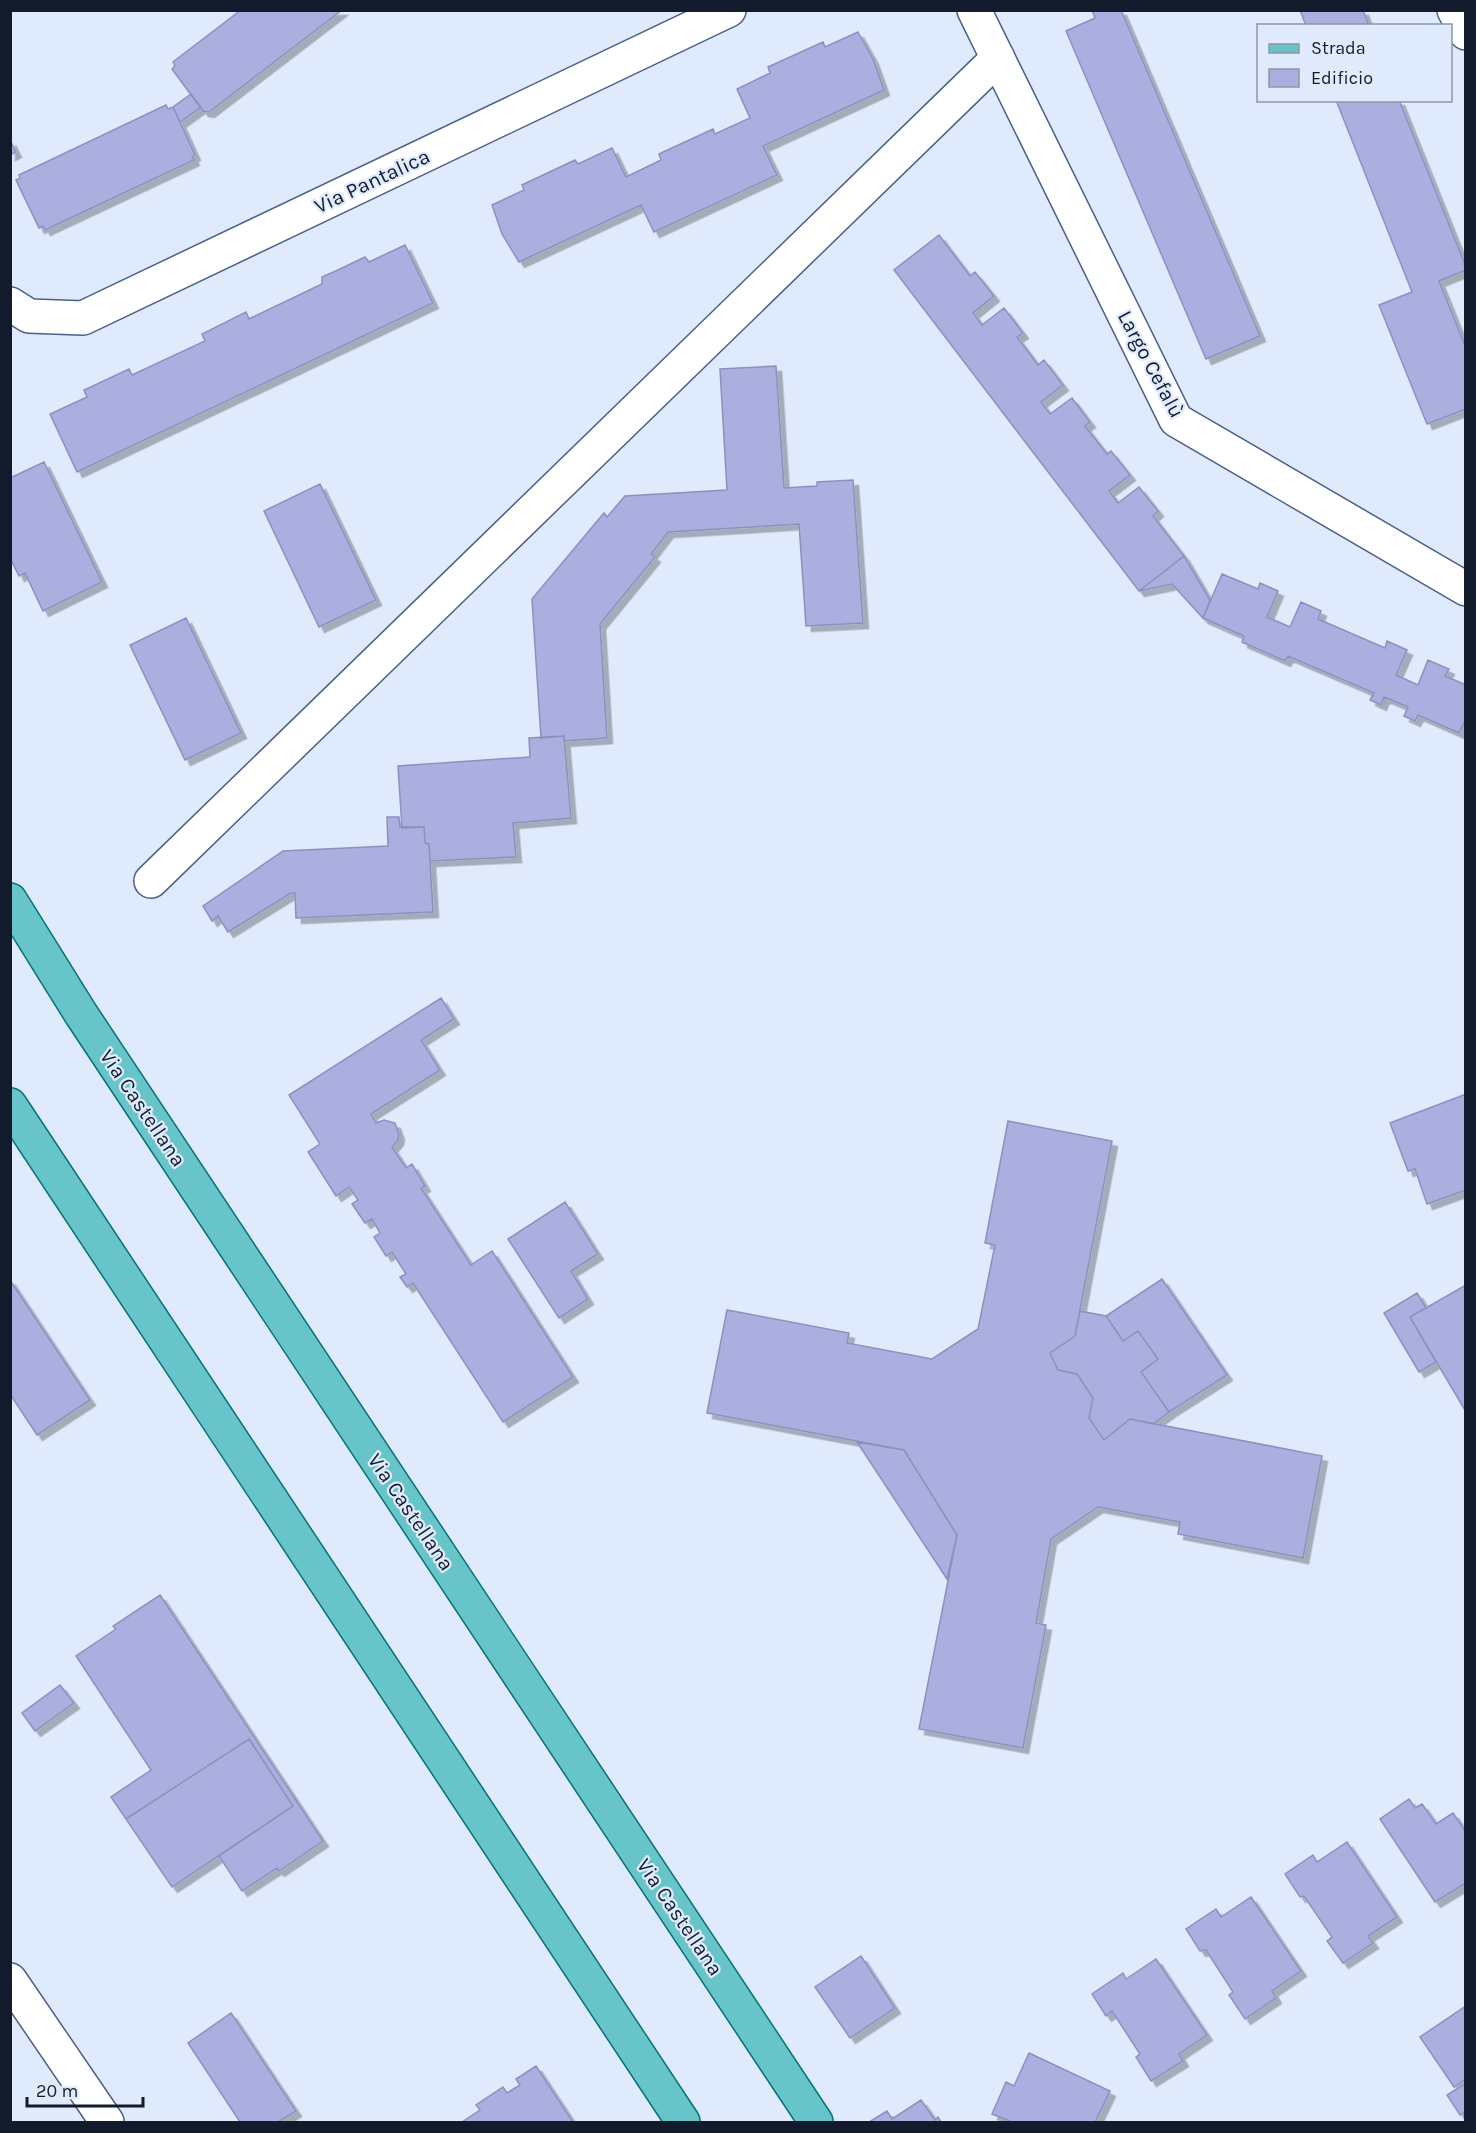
<svg xmlns="http://www.w3.org/2000/svg" width="1476" height="2133" font-family="Karla,sans-serif">
  <defs>
    <filter id="shadow"><feDropShadow dx="5.5" dy="5.5" stdDeviation="0" flood-color="#0004"/></filter>
  </defs>
  <rect width="100%" height="100%" fill="#dfeafc"/>
  <path fill="#aaafdf" stroke="#8c90bf" stroke-width="1.5" filter="url(#shadow)" d="M241 10H342L209 112 203 111 172 69 175 66 173 62Z
    M1092 10H1121L1260 336 1206 359 1066 31 1095 18Z
    M1300 10H1363L1369 26H1306Z
    M858 32 873 59 884 90 763 146 777 175 654 232 641 205 519 262 502 234 492 205 524 190 522 185 575 160 578 164 612 148 626 177 661 160 659 154 713 129 715 134 750 118 737 89 770 73 768 67 823 42 825 47Z
    M191 94 201 107 180 122 173 107Z
    M1336 100H1399L1466 267V270L1439 281 1466 348V409L1427 424 1379 305 1412 292Z
    M166 105 168 109 173 107 195 155 192 157 194 160 45 230 43 226 39 228 16 180 20 178 19 175Z
    M10 140 16 152 10 155Z
    M939 235 970 276 975 272 994 296 973 313 982 325 1004 308 1023 333 1017 337 1038 365 1044 360 1063 385 1041 402 1050 414 1072 398 1090 422 1085 426 1107 454 1111 451 1130 475 1109 491 1118 503 1139 487 1158 511 1153 516 1184 556 1139 591 894 270Z
    M405 245 433 303 77 472 50 414 87 397 84 390 129 369 132 375 205 341 202 334 246 312 249 319 322 284V277L338 270 365 257 369 262Z
    M776 366 784 488 817 486V482L853 480 863 623 806 626 799 524 668 532 651 554 655 557 600 624 607 738 564 741V736L541 738 532 599 604 513 607 517 625 496 727 490 720 369Z
    M44 462 102 582 43 611 25 573 19 576 10 558V478Z
    M320 484 376 600 319 627 264 511Z
    M1184 556 1210 600 1203 618 1172 584 1139 591Z
    M1222 574 1258 589 1260 583 1278 591 1267 617 1290 627 1301 602 1321 611 1318 619 1385 648 1387 641 1407 650 1396 675 1418 685 1428 660 1449 669 1445 676 1466 685V719L1459 733 1418 715 1415 721 1404 716 1408 707 1384 697 1381 705 1370 700 1374 693 1288 656 1285 661 1242 642 1244 636 1203 618Z
    M186 618 241 733 185 760 130 645Z
    M564 736 571 818 513 823 516 857 430 861 429 844 425 843 424 827 402 828 398 766 530 757 529 738Z
    M387 817H399L400 827H424L425 843 429 844 433 912 296 918 295 893H291L228 932 218 916 212 921 203 906 283 851 388 846Z
    M441 998 454 1019 421 1040 440 1070 371 1114 376 1123 384 1120 395 1123 399 1135 398 1140 392 1147 406 1168 412 1164 425 1186 421 1188 471 1265 492 1251 573 1377 503 1422 413 1283 407 1287 400 1277 406 1274 392 1252 386 1256 374 1237 380 1233 372 1219 365 1223 352 1204 358 1200 349 1187 336 1196 308 1152 320 1144 289 1095Z
    M1466 1094V1190L1427 1204 1415 1169 1408 1171 1390 1123Z
    M1008 1121 1112 1141 1075 1336 1050 1353 1058 1370 1077 1374 1093 1398 1089 1418 1104 1440 1130 1419 1322 1456 1303 1558 1178 1534 1180 1522 1098 1507 1051 1539 1036 1623 1046 1625 1023 1748 919 1729 957 1535 904 1450 707 1413 727 1310 849 1333 847 1343 932 1359 978 1329 995 1245 985 1243Z
    M565 1202 598 1254 571 1271 588 1299 559 1318 508 1239Z
    M1162 1279 1227 1375 1169 1412 1141 1372 1158 1359 1138 1331 1123 1341 1106 1316Z
    M10 1280 90 1400 37 1435 10 1394Z
    M1466 1285V1412L1410 1317Z
    M1417 1293 1426 1308 1410 1317 1436 1362 1419 1372 1384 1313Z
    M1080 1311 1106 1316 1123 1341 1138 1331 1158 1359 1141 1372 1169 1412 1153 1424 1130 1419 1104 1440 1089 1418 1093 1398 1077 1374 1058 1370 1050 1353 1075 1336Z
    M857 1442 904 1450 957 1535 947 1579Z
    M160 1595 323 1841 279 1871 277 1868 242 1891 219 1856 293 1806 249 1739 126 1819 111 1797 151 1770 76 1656 116 1629 113 1626Z
    M60 1685 74 1703 35 1731 22 1713Z
    M249 1739 293 1806 172 1887 126 1819Z
    M1409 1799 1415 1808 1422 1804 1436 1824 1453 1813 1466 1832V1883L1435 1902 1380 1819Z
    M1347 1842 1397 1917 1368 1936 1373 1943 1343 1963 1327 1941 1332 1937 1304 1896 1300 1897 1285 1874 1313 1855 1317 1862Z
    M1251 1897 1301 1971 1272 1991 1276 1998 1245 2019 1229 1995 1233 1992 1206 1950 1200 1951 1186 1929 1216 1909 1221 1917Z
    M861 1956 895 2008 850 2038 815 1987Z
    M1156 1959 1207 2035 1179 2054 1183 2061 1151 2081 1136 2057 1140 2054 1112 2011 1106 2016 1092 1994 1123 1973 1126 1979Z
    M1466 2006V2079L1454 2087 1420 2037Z
    M231 2013 296 2111 278 2122H240L188 2043Z
    M1029 2053 1110 2091 1095 2122H1012L992 2114 1006 2082 1014 2086Z
    M536 2066 573 2122H462L480 2110 476 2105 503 2087 507 2093 520 2085 516 2079Z
    M1466 2083V2111L1460 2115 1447 2095Z
    M921 2100 935 2120 938 2117 941 2122H869L887 2111 892 2119Z"/>
  <g fill="none" stroke-linecap="round" stroke-linejoin="round">
    <g stroke="#4a6188" stroke-width="36">
      <path id="minor" d="M974 10 1176 420 1466 589
        M1454 10 1466 33
        M10 304 29 316 83 318 729 10
        M151 881 998 58
        M10 1980 107 2122"/>
    </g>
    <g stroke="#07707a" stroke-width="36">
      <path id="major" d="M10 900 81 1014 816 2122
        M10 1105 683 2122"/>
    </g>
    <use href="#minor" stroke="#fff" stroke-width="33"/>
    <use href="#major" stroke="#67c4c8" stroke-width="33"/>
  </g>
  <g text-anchor="middle" stroke-width="4.5" stroke-linejoin="round" paint-order="stroke">
    <g font-size="21" fill="#111b2b" stroke="#dfeafc">
      <text transform="translate(372 181) rotate(-25)" y="7">Via Pantalica</text>
      <text transform="translate(1151 364) rotate(62)" y="7">Largo Cefalù</text>
      <text transform="translate(143 1108) rotate(56)" y="7">Via Castellana</text>
      <text transform="translate(411 1512) rotate(56)" y="7">Via Castellana</text>
      <text transform="translate(680 1917) rotate(56)" y="7">Via Castellana</text>
    </g>
  </g>
  <rect width="1476" height="2133" fill="none" stroke="#111b2b" stroke-width="24"/>
  <rect x="1257" y="24" width="195" height="78" fill="#dfeafc" stroke="#8d97a8" stroke-width="1.5"/>
  <rect x="1269" y="44" width="30" height="9" fill="#67c4c8" stroke="#8d97a8" stroke-width="1.5"/>
  <text x="1311" y="54" font-size="18" fill="#111b2b">Strada</text>
  <rect x="1269" y="69" width="30" height="18" fill="#aaafdf" stroke="#8d97a8" stroke-width="1.5"/>
  <text x="1311" y="84" font-size="18" fill="#111b2b">Edificio</text>
  <path d="M27 2097v9h116v-9" fill="none" stroke="#111b2b" stroke-width="3"/>
  <text x="36" y="2097" font-size="18" fill="#111b2b" stroke="#dfeafc" stroke-width="4.5" paint-order="stroke">20 m</text>
</svg>
